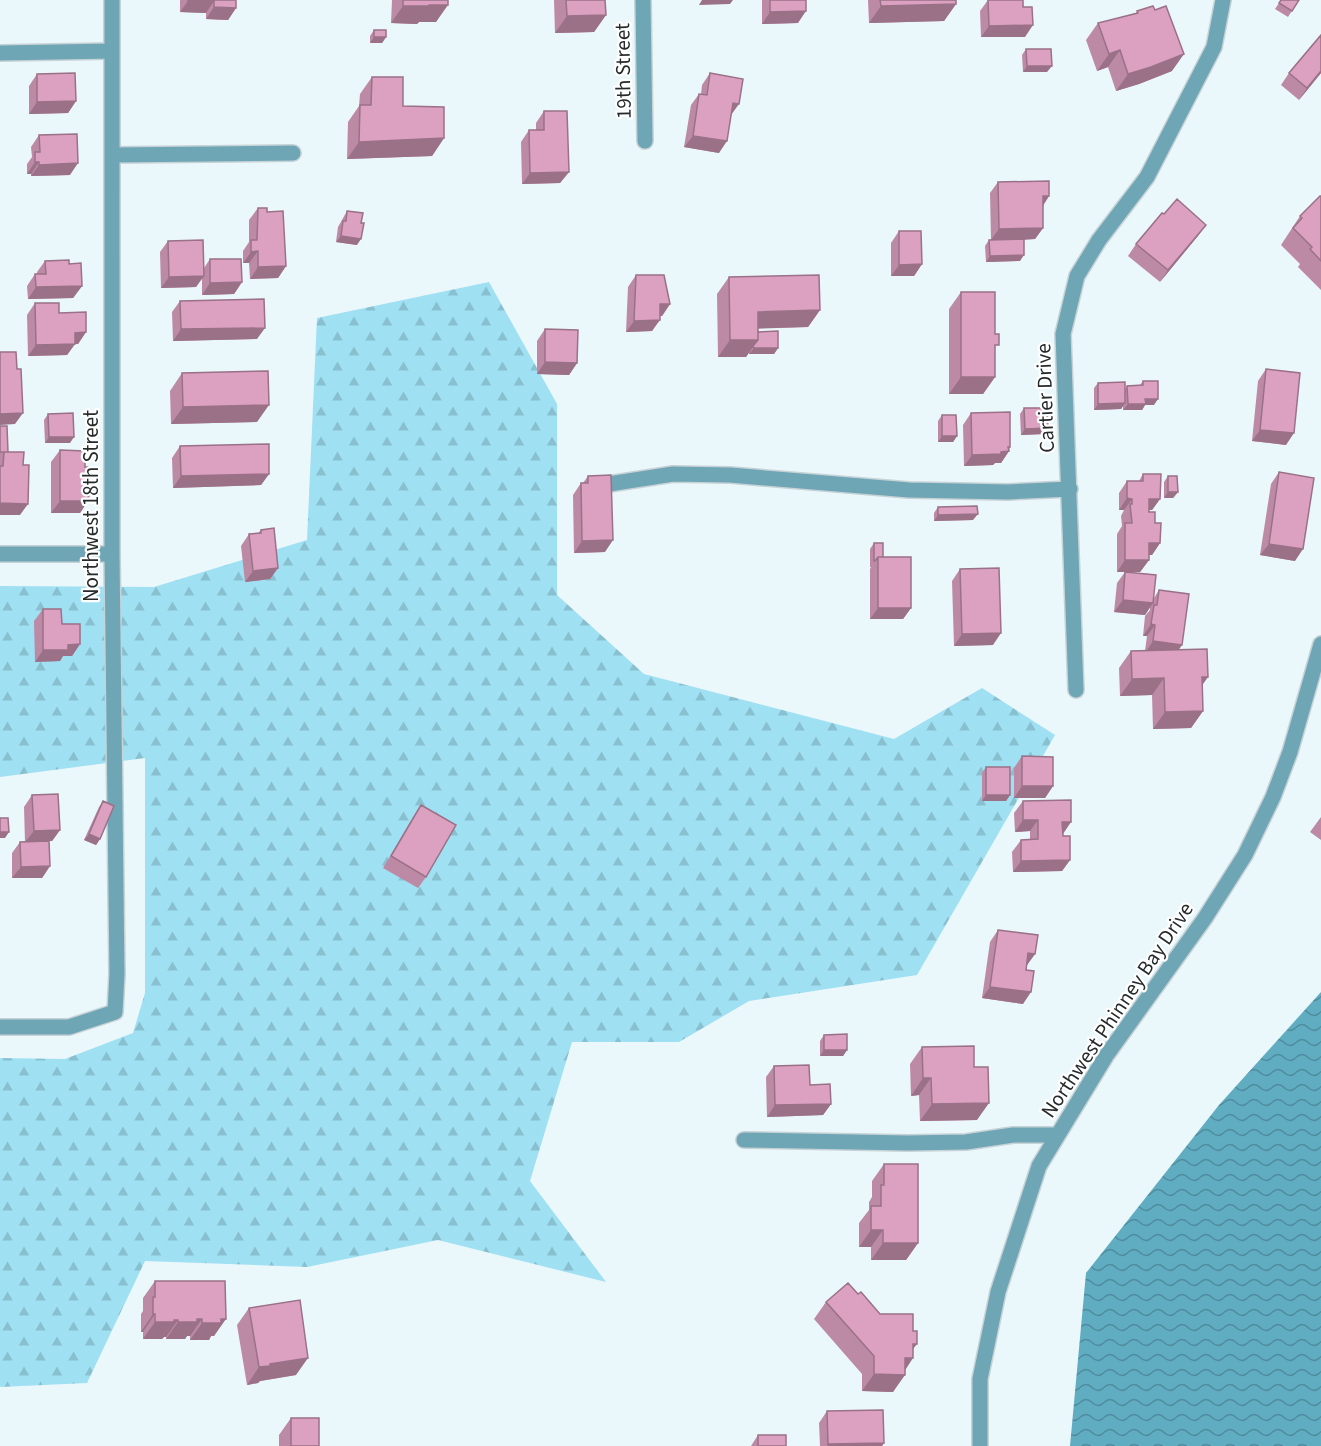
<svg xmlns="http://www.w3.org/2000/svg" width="1321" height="1446" font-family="'Source Sans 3',sans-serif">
  <defs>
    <pattern id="forest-firs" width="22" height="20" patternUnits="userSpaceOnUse" patternTransform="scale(1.5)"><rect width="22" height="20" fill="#9fe0f3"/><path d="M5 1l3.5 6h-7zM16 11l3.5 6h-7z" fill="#89c0d0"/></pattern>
    <pattern id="water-waves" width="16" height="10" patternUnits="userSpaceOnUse" patternTransform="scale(1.5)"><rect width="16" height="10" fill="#60acc1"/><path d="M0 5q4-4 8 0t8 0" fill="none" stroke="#4f8c9d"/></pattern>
  </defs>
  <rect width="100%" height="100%" fill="#eaf7fb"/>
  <path fill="url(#forest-firs)" d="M489 282 557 404V595L644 674 894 739 982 688 1055 735 917 975 749 1001 679 1042H572L530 1181 606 1282 438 1240 307 1267 145 1261 87 1383 0 1387V1058L65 1059 133 1033 145 993V758L0 777V586L154 587 307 540 317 318Z"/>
  <path fill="url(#water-waves)" d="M1321 992V1446H1070L1086 1273 1219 1105Z"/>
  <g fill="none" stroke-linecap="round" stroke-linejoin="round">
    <g stroke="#c7d2d6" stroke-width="18">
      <path id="minor" d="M643 0 645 141
        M0 53 112 51
        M112 155 293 153
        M609 484 673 474 730 475 909 490 1008 492 1070 489
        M0 554H112
        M1076 690 1063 334 1077 276 1099 240 1147 177 1214 47 1223 0
        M0 1027H69L115 1012 117 974 112 554V0
        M744 1140 908 1143 966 1142 1013 1135H1058
        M980 1446V1379L998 1292 1039 1166 1106 1056 1205 918 1245 855 1273 797 1290 752 1321 644"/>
    </g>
    <use href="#minor" stroke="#6ea6b6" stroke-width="15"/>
  </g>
  <path fill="#bd8aa6" d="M180 0H236V8L228 20 206 19V13L180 12Z
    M392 0H448L436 22H419L417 24 391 23Z
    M554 0H605L606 15 594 32 555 33Z
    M762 0H806L798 23 762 24Z
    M868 0H956V4L944 21 869 23Z
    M988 0H1023L1025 37H981L980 11Z
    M1281 0H1299L1288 17 1275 9Z
    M1137 11 1172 71 1139 84 1116 91 1108 67 1097 71 1086 40 1098 23 1136 13Z
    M374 30 386 37 382 43H370V36Z
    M1321 35V73L1299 100 1281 85 1289 73Z
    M1026 49 1047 72H1023L1022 55Z
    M710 73 719 153 684 147 691 105 699 94H701L702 85Z
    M37 74 76 101 68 113 29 114V86Z
    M372 77 403 106 444 138 432 156 347 159 348 122 359 106 360 94Z
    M544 111 569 172 560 183 522 184 521 142 529 130H536V123Z
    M39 135 70 175 31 176V174H27V164L32 157 31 147Z
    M998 182 1049 196 1043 206V228L1035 239 1024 240 1020 261 986 262 985 246 989 240H991L990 193Z
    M1321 196V290L1298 267 1300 264 1281 245 1300 216Z
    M258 208 267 212 286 266 278 278 250 279 249 263H243V251L249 242V220Z
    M347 211 357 245 336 242 338 227Z
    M1164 214 1206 225 1197 237 1160 282 1128 256 1136 244Z
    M899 231 922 264 914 276H891V243Z
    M168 241 204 268 210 259 242 282 234 294 202 295V278L196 287 161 288 160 252Z
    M45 261 82 286 73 298 28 299 27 286 35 274H37V272Z
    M636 275 670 304 662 316H660L652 331 626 332 628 287Z
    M729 277 820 310 808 327 758 328V332L778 348 774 354H749V352L746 357H718L717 294Z
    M961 292 995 377 983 394H949V309Z
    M180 301 257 339 173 341 172 312Z
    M35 303 59 313 86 332 78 344H75L67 355 28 356 27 315Z
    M545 329 577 363 569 375 537 374V341Z
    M1266 369 1286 445 1252 441 1258 381Z
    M182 373 257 422 171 424 170 391Z
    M1143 381 1154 405H1145L1142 410H1123V406L1121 409 1094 410V388L1098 383 1125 389 1127 386 1140 385Z
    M1024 408 1048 428 1044 434 1021 435 1020 414Z
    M971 413 1010 447 1009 451 1001 463H995L993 465 964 466 963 425Z
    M48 414 70 443H45L44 420Z
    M942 415 957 436 953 442H938V421Z
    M0 426 8 452 20 515H0Z
    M180 446 269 474 261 485 173 488 172 458Z
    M60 450 85 467 88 483 93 492 88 498V501L80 513H51V462Z
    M1279 472 1295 561 1260 555 1271 484Z
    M1143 474 1160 499 1152 510H1149V512L1155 523 1160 543 1152 555H1149V560L1140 572H1126L1154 598 1159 590 1179 650 1202 686 1203 711 1191 728 1153 729 1152 695 1120 696 1119 668 1131 651H1145L1147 636H1143L1145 616 1150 610V607L1145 615 1114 612 1117 583 1125 572H1117V534L1122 526 1121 516 1124 510H1119V493L1127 481H1139Z
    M588 476 605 552 574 553 573 495 581 483H583Z
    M1168 476 1178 492 1173 498H1164V482Z
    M938 507 973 520 934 521V513Z
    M261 530 278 568 270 579 245 582 241 546 249 534 258 533Z
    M874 543 883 557 911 608 903 619H870V569L871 567H870V549Z
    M960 569 993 645 954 646 952 581Z
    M43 609 62 624 80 644 72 656H63L60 661 35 662 34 621Z
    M1022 756 1053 786 1045 798H1014V768Z
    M986 767 1010 795 1006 801H982V773Z
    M32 795 60 830 52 841H46L50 866 42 878H12V853L20 842H25L24 807Z
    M103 801 100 839 96 845 84 840 99 807Z
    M1023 801 1063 834 1070 860 1062 871 1013 872 1012 852 1021 840H1030V831L1015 832 1014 813Z
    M421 805 426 877 418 888 383 868 413 817Z
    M1321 817V840L1310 832Z
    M998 930 1035 954 1027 965 1023 1004 982 998 990 942Z
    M824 1035 847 1050 843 1056H820V1041Z
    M922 1047 974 1067 977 1120 920 1121 919 1095 911 1096 910 1064Z
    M774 1066 810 1085 831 1104 823 1115 767 1117 766 1077Z
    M884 1164 918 1243 906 1260H871V1247H859V1223L869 1210V1202L872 1197V1181Z
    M155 1281H225L214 1336H211L209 1340H190V1336H187L185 1339H166V1337H164L162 1339H143V1332H141V1314L143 1311V1298Z
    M858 1294 880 1314 913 1349 905 1370 893 1392 862 1391V1374L814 1319 826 1302Z
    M249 1308 296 1375 260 1381 258 1383 247 1385 237 1325Z
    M827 1411 884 1443 882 1446H820L819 1423Z
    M291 1418 319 1446H279V1435Z
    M758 1435 786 1446H751Z"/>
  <path fill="#9a7187" d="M702 0H733L730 4 699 5Z
    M188 1H214L206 13 180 12Z
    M956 4 944 21 869 23 881 6Z
    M429 5H448L436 22H419L417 24 391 23 403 6Z
    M214 7 236 8 228 20 206 19Z
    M806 11 798 23 762 24 770 12Z
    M606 15 594 32 555 33 567 16Z
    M1033 25 1025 37H981L989 26Z
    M374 37H386L382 43H370Z
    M1120 50 1108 67 1097 71 1109 54Z
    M1184 54 1172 71 1139 84 1116 91 1128 74Z
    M1027 66H1052L1047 72H1023Z
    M1321 71V73L1299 100 1307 88Z
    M76 101 68 113 29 114 37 102Z
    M733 103 739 104 731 115Z
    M693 136 727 141 719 153 684 147Z
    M444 138 432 156 347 159 359 142Z
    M35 162H39L31 174H27Z
    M78 163 70 175 31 176 39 165Z
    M569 172 560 183 522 184 530 173Z
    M1043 196H1049L1041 208Z
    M1206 225 1197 237 1160 282 1168 270Z
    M1043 228 1035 239 991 240 999 229Z
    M341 236 361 239 357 245 336 242Z
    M258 251 249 263H243L251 252Z
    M1024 255 1020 261 986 262 990 256Z
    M922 264 914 276H891L899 265Z
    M286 266 278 278 250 279 258 267Z
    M204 276 196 287 161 288 169 277Z
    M242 282 234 294 202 295 210 283Z
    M82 286 73 298 28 299 36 287Z
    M660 304H670L662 316H651Z
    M820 310 808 327 746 329 758 312Z
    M660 320 652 331 626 332 634 321Z
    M265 328 257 339 173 341 181 329Z
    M86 332 78 344H75L67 355 28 356 36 345 75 333Z
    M730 340H758L746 357H718Z
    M754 348H778L774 354H749Z
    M545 362 577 363 569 375 537 374Z
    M961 377H995L983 394H949Z
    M1145 399H1158L1154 405H1145L1142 410H1123L1128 404Z
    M1125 403 1121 409 1094 410 1098 404Z
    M269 405 257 422 171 424 183 407Z
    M23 413 15 424 0 425V414Z
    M1048 428 1044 434 1021 435 1025 429Z
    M1260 430 1294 433 1286 445 1252 441Z
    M942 436H957L953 442H938Z
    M49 437H74L70 443H45Z
    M1008 447H1010L1007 451H1009L1001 463H995L993 465 964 466 972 455 1001 452Z
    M269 474 261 485 173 488 181 476Z
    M88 492H93L86 501H88L80 513H51L60 501Z
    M1168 492H1178L1173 498H1164Z
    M1127 498 1132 499 1124 510H1119Z
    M1149 499H1160L1152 510H1141Z
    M0 503 28 504 20 515H0Z
    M978 514 973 520 934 521 938 515Z
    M613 540 605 552 574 553 582 541Z
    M1149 543H1160L1152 555H1141Z
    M1269 544 1303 549 1295 561 1260 555Z
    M1125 560H1149L1140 572H1117Z
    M278 568 270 579 245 582 253 571Z
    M1123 600 1153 603 1145 615 1114 612Z
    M878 608H911L903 619H870Z
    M1151 624 1155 625 1147 636H1143Z
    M1001 633 993 645 954 646 962 634Z
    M1153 641 1182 645 1174 657 1145 653Z
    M80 644 72 656H63L60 661 35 662 43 650 68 645Z
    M1202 677H1208L1196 694Z
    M1164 678 1152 695 1120 696 1132 679Z
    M1203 711 1191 728 1153 729 1165 712Z
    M1022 786H1053L1045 798H1014Z
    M986 795H1010L1006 801H982Z
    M1023 820H1038L1030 831 1015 832Z
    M1062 822H1071L1063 834Z
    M60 830 52 841 25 842 34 831Z
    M0 832H9L5 838H0Z
    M89 834 100 839 96 845 84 840Z
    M1070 860 1062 871 1013 872 1021 861Z
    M50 866 42 878H12L21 867Z
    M1028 953 1035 954 1027 965 1020 964Z
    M990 987 1031 992 1023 1004 982 998Z
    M824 1050H847L843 1056H820Z
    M923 1078H931L919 1095 911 1096Z
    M989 1103 977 1120 920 1121 932 1104Z
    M831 1104 823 1115 767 1117 775 1105Z
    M871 1230H883L871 1247H859Z
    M883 1243H918L906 1260H871Z
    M153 1314H155L143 1332H141Z
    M202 1319 190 1336H187L185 1339H166L178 1322Z
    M221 1319H226L214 1336H211L209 1340H190L202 1323Z
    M178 1320 166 1337H164L162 1339H143L155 1322Z
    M913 1344H917L906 1358H913L902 1375H905L893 1392 862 1391 874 1374Z
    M308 1358 296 1375 260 1381 258 1383 247 1385 259 1367 270 1364Z
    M884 1443 882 1446H827L828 1444Z"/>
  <path fill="#dca1c1" stroke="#9a7187" stroke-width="1.5" d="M188 0H236V8L214 7V1H188Z
    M403 0H448V5H429V6H403Z
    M566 0H605L606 15 567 16Z
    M770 0H806V11L770 12Z
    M880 0H956V4L881 6Z
    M988 0H1023V7H1032L1033 25 989 26Z
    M1281 0H1299L1292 11 1279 3Z
    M1153 6 1155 10 1166 6 1184 54 1151 67 1128 74 1120 50 1109 54 1098 23 1138 13 1137 11Z
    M374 30H386V37H374Z
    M1321 35V71L1307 88 1289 73Z
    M1026 49H1051L1052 66H1027Z
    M75 73 76 101 37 102V74Z
    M710 73 743 79 739 104 733 103 727 141 693 136 699 94 707 95Z
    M372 77H403V106L444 107V138L359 142 360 105H371Z
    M544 111H567L569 172 530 173 529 130H544Z
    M77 134 78 163 39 165V162H35V152H40L39 135Z
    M1049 181V196H1043V228L999 229 998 182Z
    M1320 196H1321V261L1310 249 1312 247 1293 228 1302 218 1300 216Z
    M1177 199 1206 225 1168 270 1136 244 1162 213 1164 214Z
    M258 208H267V212L283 211 286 266 258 267V251L251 252V240H257Z
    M347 211 363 213 361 223H364L361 239 341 236 343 221H346Z
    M899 231H921L922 264 899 265Z
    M1024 239V255L990 256 989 240Z
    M203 240 204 276 169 277 168 241Z
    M210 259H241L242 282 210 283Z
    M69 260V264L81 263 82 286 36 287 35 274H46L45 261Z
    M636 275H664L670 304H660V320L634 321Z
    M819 275 820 310 758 312V340H730L729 277Z
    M961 292H995V334H999V345H995V377H961Z
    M264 299 265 328 181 329 180 301Z
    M35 303H59V313L86 312V332L75 333V344L36 345Z
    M545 329 578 330 577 363 545 362Z
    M778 331V348H754L753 346 758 340V332Z
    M0 352H16L17 369H21L23 413 0 414Z
    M1266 369 1300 373 1294 433 1260 430Z
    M268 371 269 405 183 407 182 373Z
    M1143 381H1158V399H1145L1146 404H1128L1127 386 1143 385Z
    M1125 382V403L1098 404V383Z
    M1024 408H1047L1048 428 1025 429Z
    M1010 412V447H1008L1009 451 1001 452V454L972 455 971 413Z
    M73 413 74 437H49L48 414Z
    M942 415H956L957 436H942Z
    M0 426H7L8 452H0Z
    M269 444V474L181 476 180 446Z
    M60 450 85 451V467H88V483H93V492H88V501H60Z
    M4 452H24L23 465H29L28 504 0 503V466H3Z
    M1279 472 1314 478 1303 549 1269 544Z
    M1143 474H1161L1160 499H1149V512H1155V523H1161L1160 543H1149V560H1125V523H1132L1130 504H1132V499L1127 498V481H1143Z
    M611 475 613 540 582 541 581 483H588V476Z
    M1168 476H1177L1178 492H1168Z
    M977 506 978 514 938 515V507Z
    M274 528 278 568 253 571 249 534 261 533V530Z
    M874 543H883V557H878L875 561H874Z
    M878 557H911V608H878Z
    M999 568 1001 633 962 634 960 569Z
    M1125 572 1156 575 1153 603 1123 600Z
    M1159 590 1189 594 1182 645 1153 641 1155 625 1151 624 1154 605H1157Z
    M43 609H61L62 624H80V644L68 645V650H43Z
    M1207 649 1208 677H1202L1203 711 1165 712 1164 678 1132 679 1131 651Z
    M1022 756 1053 757V786H1022Z
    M986 767H1010V795H986Z
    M58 794 60 830 34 831 32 795Z
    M1071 800V822H1062L1063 836H1070V860L1021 861V840L1038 839V820H1023V801Z
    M103 801 114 806 100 839 89 834Z
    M421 805 456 825 426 877 391 856Z
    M0 818H8L9 832H0Z
    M49 841 50 866 21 867 20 842Z
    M998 930 1038 935 1035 954 1028 953 1026 970 1034 971 1031 992 990 987Z
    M847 1034V1050H824V1035Z
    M974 1046V1067H988L989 1103 932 1104 931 1078H923L922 1047Z
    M809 1065 810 1085 830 1084 831 1104 775 1105 774 1066Z
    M884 1164H918V1243H883V1230H871V1206H881V1185H884Z
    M155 1281H225L226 1319H221V1323H202V1319H197V1322H178V1320H174V1322H155V1314H153V1297H155Z
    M848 1283 858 1294 861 1292 880 1314H913V1331H917V1344H913V1358H905V1375L874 1374V1356L826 1302Z
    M300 1300 308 1358 270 1364V1366L259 1367 249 1308Z
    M883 1410 884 1443 828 1444 827 1411Z
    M291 1418H319V1446H291Z
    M758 1435H786V1446H758Z"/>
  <g text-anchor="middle" stroke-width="4.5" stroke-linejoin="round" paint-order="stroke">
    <g font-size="21" fill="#252a2b" stroke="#fff">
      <text transform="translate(623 71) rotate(-91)" y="7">19th Street</text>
      <text transform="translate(1045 398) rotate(-92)" y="7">Cartier Drive</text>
      <text transform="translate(91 506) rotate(-90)" y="7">Northwest 18th Street</text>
      <text transform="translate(1117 1010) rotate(-56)" y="7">Northwest Phinney Bay Drive</text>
    </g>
  </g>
</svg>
